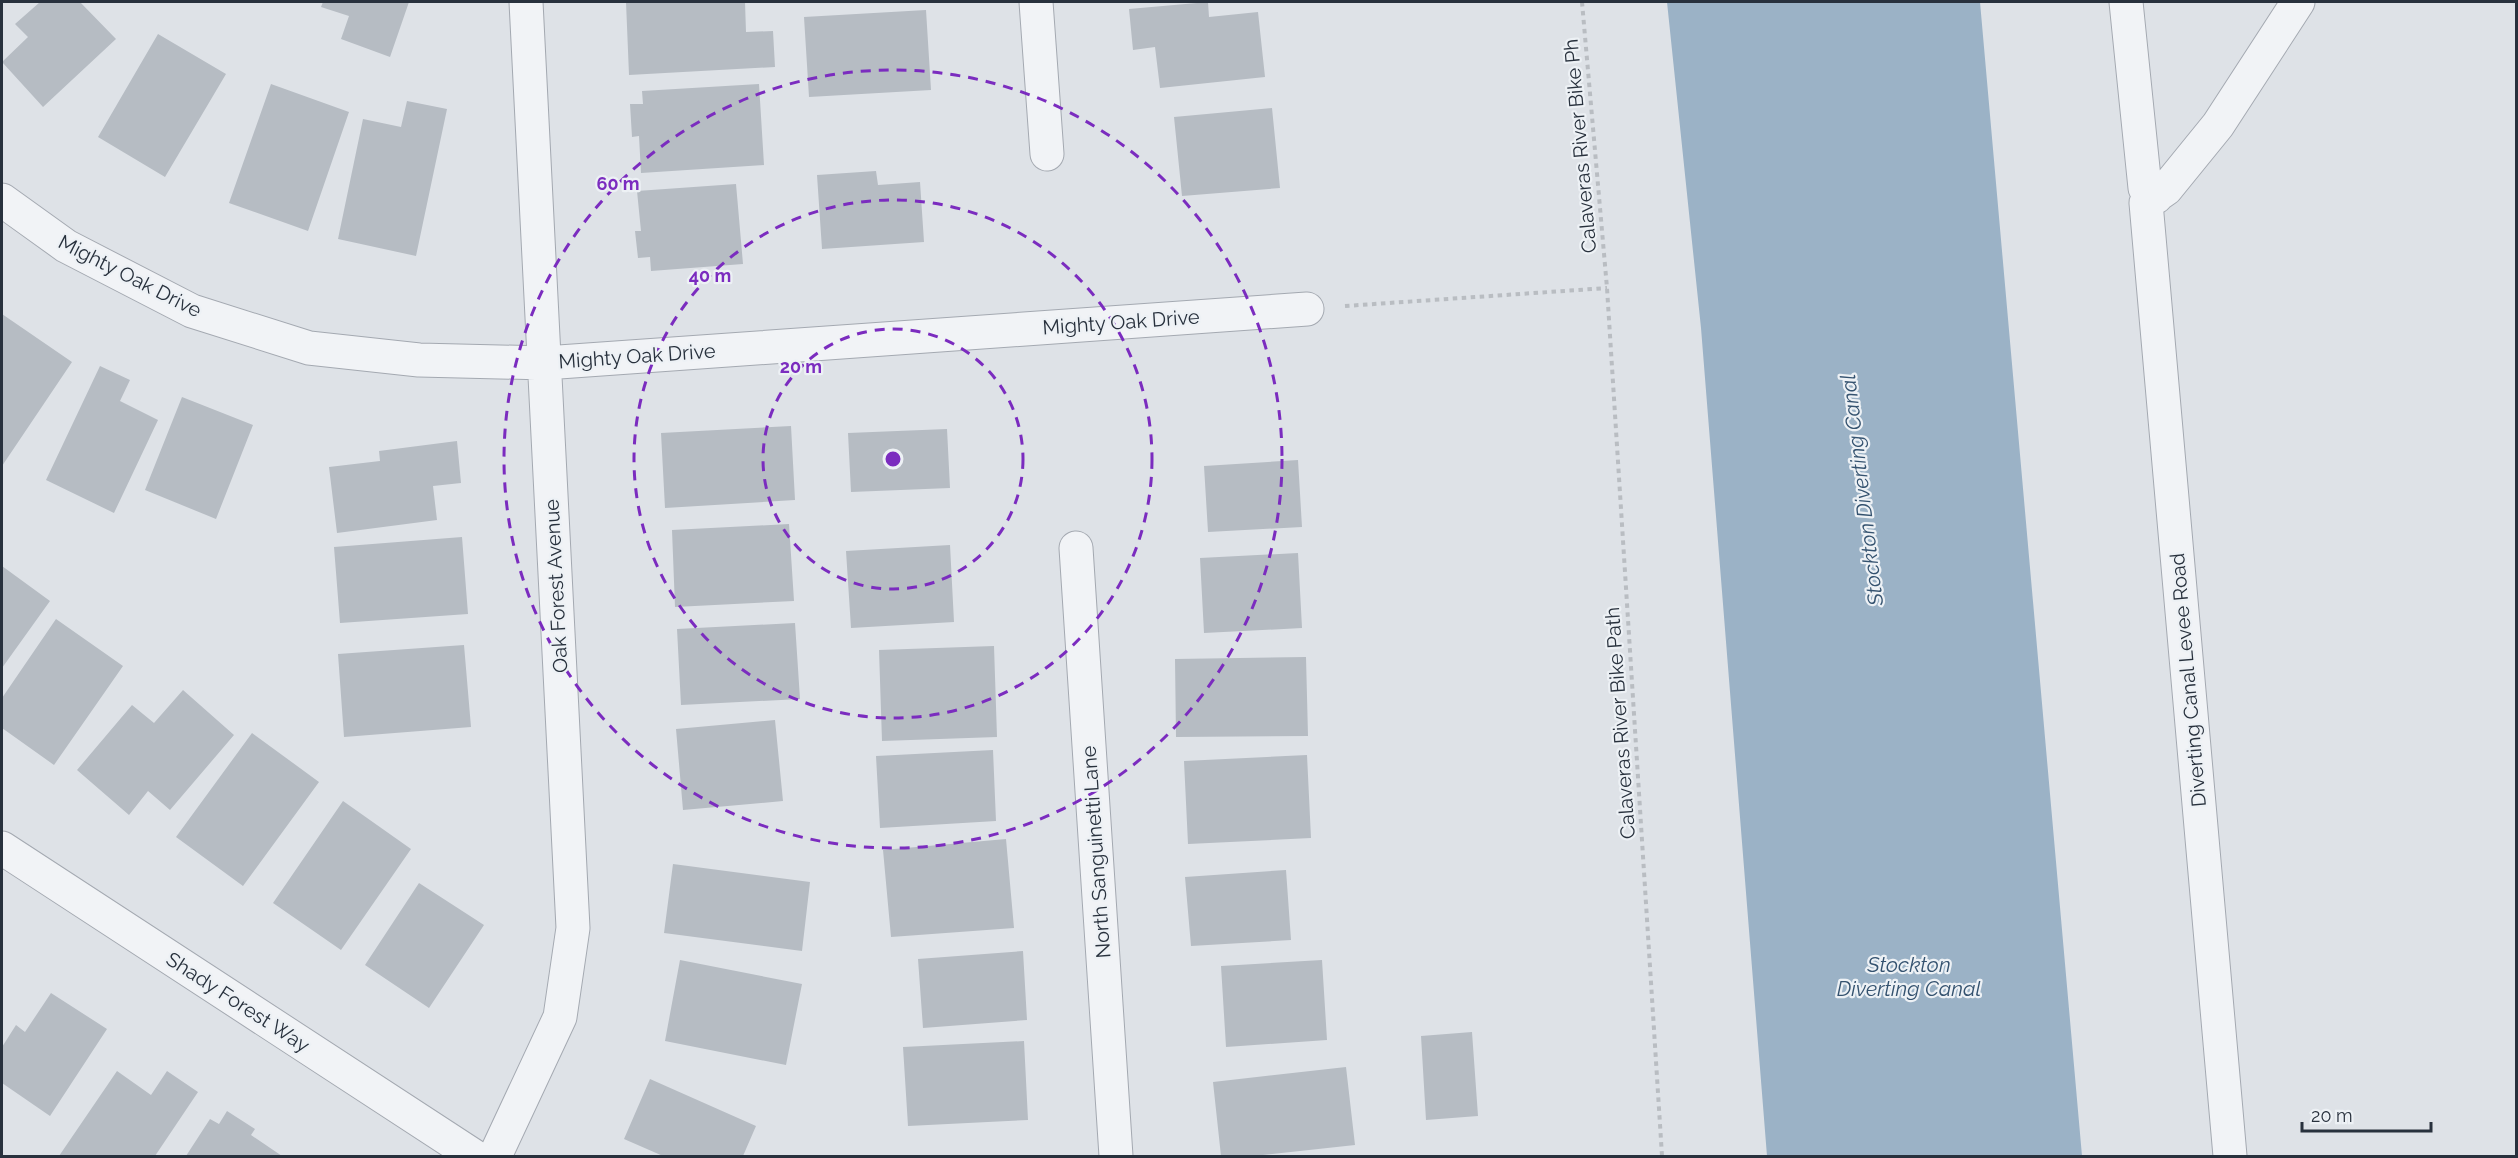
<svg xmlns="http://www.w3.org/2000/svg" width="2518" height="1158" font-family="Raleway,sans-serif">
  <rect width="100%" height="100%" fill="#dee2e7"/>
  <path fill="#9bb2c6" d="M1667 2H1980L2082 1156H1767L1701 328Z"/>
  <path fill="#b6bcc3" d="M40 2H80L116 39 43 107 2 62 28 37 15 24Z
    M323 2H409L390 57 341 39 349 16 321 7Z
    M626 2H745L746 32 773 31 775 67 629 75Z
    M1208 2 1209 17 1258 12 1265 77 1160 88 1155 47 1133 50 1129 9Z
    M926 10 931 90 809 97 804 17Z
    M158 34 226 74 165 177 98 137Z
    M271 84 349 112 308 231 229 203Z
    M759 84 764 165 641 173 639 136 632 137 630 104H643L642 91Z
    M407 101 447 109 416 256 338 239 363 119 401 127Z
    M1272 108 1280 188 1182 196 1174 117Z
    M876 171 878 185 920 182 924 242 822 249 817 175Z
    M736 184 743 264 651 271 650 257 638 258 635 231H641L637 191Z
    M2 314 72 362 2 466Z
    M100 366 130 380 120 401 158 420 114 513 46 480Z
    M182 397 253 425 216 519 145 490Z
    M791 426 795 500 665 508 661 433Z
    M947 429 950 488 851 492 848 433Z
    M457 441 461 483 433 486 437 520 337 533 329 467 380 461 379 451Z
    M1298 460 1302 527 1208 532 1204 466Z
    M789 524 794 601 675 607 672 530Z
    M462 537 468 614 340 623 334 547Z
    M950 545 954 622 851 628 846 551Z
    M1298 553 1302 628 1204 633 1200 558Z
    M2 566 50 601 2 668Z
    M56 619 123 666 54 765 2 728V698Z
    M795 623 800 699 681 705 677 629Z
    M464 645 471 727 344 737 338 654Z
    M994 646 997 737 882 741 879 650Z
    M1306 657 1308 736 1176 737 1175 659Z
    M183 690 234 735 170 810 148 791 129 815 77 770 132 705 154 723Z
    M775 720 783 801 683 810 676 729Z
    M252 733 319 782 243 886 176 837Z
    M993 750 996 821 880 828 876 756Z
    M1307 755 1311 838 1188 844 1184 761Z
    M343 801 411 849 341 950 273 903Z
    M1006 839 1014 928 891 937 883 850Z
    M673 864 810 882 802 951 664 933Z
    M1286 870 1291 940 1191 946 1185 877Z
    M419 883 484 925 429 1008 365 965Z
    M1023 951 1027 1020 923 1028 918 959Z
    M680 960 802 984 786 1065 665 1041Z
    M1322 960 1327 1040 1226 1047 1221 966Z
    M51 993 107 1029 50 1116 2 1083V1047L16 1025 25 1032Z
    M1472 1032 1478 1116 1426 1120 1421 1036Z
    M1024 1041 1028 1120 908 1126 903 1047Z
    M1346 1067 1355 1145 1254 1156H1221L1213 1082Z
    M117 1071 151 1095 167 1071 198 1092 155 1156H59Z
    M650 1079 756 1126 743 1156H663L624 1139Z
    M227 1111 255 1129 251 1135 282 1156H186L210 1119 219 1124Z"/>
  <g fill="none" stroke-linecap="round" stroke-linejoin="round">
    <g stroke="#a4a9b1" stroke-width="35">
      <path id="street" d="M1036 2 1047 154
        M2126 2 2145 188 2156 197
        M2 200 66 246 192 311 309 348 419 360 545 363 1307 309
        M1076 548 1116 1156
        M2 848 474 1156
        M495 1156 560 1017 573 928 526 2
        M2230 1156 2146 203 2166 189 2218 125 2298 2"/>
    </g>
    <path stroke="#b9bdc2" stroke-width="4" stroke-dasharray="4.5 4.5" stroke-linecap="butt" d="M1582 2 1607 288 1662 1156
      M1345 306 1607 288"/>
    <use href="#street" stroke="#f1f3f6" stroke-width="33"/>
  </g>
  <g fill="none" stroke="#7b2cbf" stroke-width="3" stroke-dasharray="10 8">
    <circle cx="893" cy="459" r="130"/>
    <circle cx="893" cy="459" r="259"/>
    <circle cx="893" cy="459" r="389"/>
  </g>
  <g text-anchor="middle" stroke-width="4.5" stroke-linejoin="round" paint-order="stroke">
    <g font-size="20" fill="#28313d" stroke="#edf1f5">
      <text transform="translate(1580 146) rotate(-95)" y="7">Calaveras River Bike Ph</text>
      <text transform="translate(130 276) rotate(27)" y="7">Mighty Oak Drive</text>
      <text transform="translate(1121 322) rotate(-4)" y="7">Mighty Oak Drive</text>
      <text transform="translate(637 356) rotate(-4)" y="7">Mighty Oak Drive</text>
      <text transform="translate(556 586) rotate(-93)" y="7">Oak Forest Avenue</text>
      <text transform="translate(2188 680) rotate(-95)" y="7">Diverting Canal Levee Road</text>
      <text transform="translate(1620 723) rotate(-94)" y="7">Calaveras River Bike Path</text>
      <text transform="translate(1096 852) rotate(-94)" y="7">North Sanguinetti Lane</text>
      <text transform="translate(238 1002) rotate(33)" y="7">Shady Forest Way</text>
    </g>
    <g font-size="21" font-style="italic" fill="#34526f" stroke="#edf1f5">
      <text transform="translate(1862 490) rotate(-97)" y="7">Stockton Diverting Canal</text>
      <text x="1909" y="972">Stockton<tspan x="1909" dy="24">Diverting Canal</tspan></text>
    </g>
  </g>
  <circle cx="893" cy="459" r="9" fill="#7b2cbf" stroke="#edf1f5" stroke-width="3"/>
  <g font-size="18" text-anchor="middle" font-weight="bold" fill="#7b2cbf" stroke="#edf1f5" stroke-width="4.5" stroke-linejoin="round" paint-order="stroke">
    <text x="618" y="190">60 m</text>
    <text x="710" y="282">40 m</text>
    <text x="801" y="373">20 m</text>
  </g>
  <rect width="2518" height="1158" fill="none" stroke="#28313d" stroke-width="6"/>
  <path d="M2302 1122v9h129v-9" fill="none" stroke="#28313d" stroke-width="3"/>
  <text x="2311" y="1122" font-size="18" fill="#28313d" stroke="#edf1f5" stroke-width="4.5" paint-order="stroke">20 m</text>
</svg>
